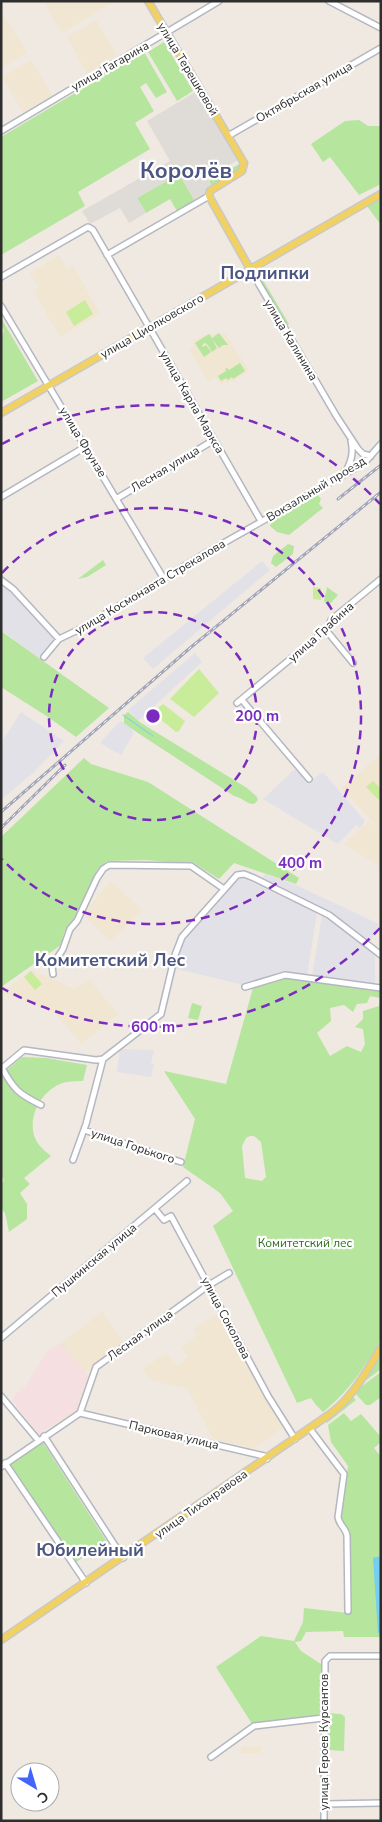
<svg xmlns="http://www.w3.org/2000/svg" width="382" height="1822" font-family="'Nunito Sans',sans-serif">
  <rect width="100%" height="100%" fill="#efe9e1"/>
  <path fill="#e3e1e8" d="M262 561 270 570 153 669 143 658Z
    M1 581 7 585 58 639 39 658 1 630Z
    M195 653 202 662 138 721 128 710Z
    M21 712 64 741 33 773 1 800V743Z
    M119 722H127L134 733 121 755 100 743Z
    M297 767 312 780 323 772 365 821 360 828 356 825 338 844 263 799Z
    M265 874 296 885 379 924 370 943 330 913 262 879Z
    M240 877 317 913 307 976 285 973 244 985 173 968 183 938 236 878Z
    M322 915 335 922 375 955V984L312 977Z
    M120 1049 154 1050 151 1064H154L151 1077 117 1072Z"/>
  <path fill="#f0e6d1" d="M43 1H115L62 33Z
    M1 11 27 52 1 68Z
    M96 20 117 56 87 74 67 37Z
    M31 60 52 95 23 112 2 77Z
    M59 255 67 269 73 266 100 314 60 337 34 292 39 287 30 273Z
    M225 333 249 371 233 382 232 380 227 383 226 381 221 384 215 377 209 382 189 350 195 345 193 341 206 334Z
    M381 754V831L341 788Z
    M369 821 381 832V867L344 844Z
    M111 881 142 910 110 941 83 914Z
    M32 970 74 989 89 979 118 1014 81 1044 55 1013 2 992Z
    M102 1312 123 1342 85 1372 61 1343Z
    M220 1312 282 1428 254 1448 213 1439 188 1389 151 1380 143 1369 166 1353 177 1366 188 1357 181 1348 197 1335 194 1329Z
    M261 1746V1753H241V1747Z"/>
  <path fill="#f5dfe0" d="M61 1343 85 1372 89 1375 76 1411 38 1434 14 1402 13 1398 16 1394 25 1387 47 1352Z"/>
  <path fill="#b6e59e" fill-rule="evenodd" d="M164 42 193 91 177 101 148 52Z
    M144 52 167 92 156 98 146 83 140 87 154 111 135 123 150 149 78 192 85 206 1 255V137Z
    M359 120 368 126H381V184L359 195 330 157 323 162 311 144 345 121Z
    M241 163 242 168 213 188 209 181Z
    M179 174 196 203 177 211 170 199 146 213 137 198Z
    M381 198V225L367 206Z
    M257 270 289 324 284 327 253 273Z
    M1 318 38 381 1 402V339L4 330 1 325Z
    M219 333 228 345H223L219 348 212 339 217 348 212 352 207 344 204 343 202 346 203 347 206 345 211 352 204 357 195 343 209 334 212 338Z
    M240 363 245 371 233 379 232 377 228 380 226 378 221 381 218 376 226 371 225 369 227 368 229 370Z
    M318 495 321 499 319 504 323 508 289 535 277 532 270 526 271 521 297 505Z
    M288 544 294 546 293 554 276 567 271 563 273 556Z
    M103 560 106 565 87 577 78 579Z
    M327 587 338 595 328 606 324 601Z
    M1 631 109 708 76 737 48 717 1 687Z
    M128 712 141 723 247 788 257 797 258 800 254 804C246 804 242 797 234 796L135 731 124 723V715Z
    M84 758 91 764 148 782 299 878 296 884 234 863 219 879 192 862H166L147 860 107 861 98 869 74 919 67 927 64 933 61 945 1 987V837Z
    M285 978 371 989 381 991V1340C363 1369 350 1390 323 1412L316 1405 311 1398 297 1403 213 1226 233 1211 220 1193 183 1167 195 1119 164 1071 226 1084 253 988ZM370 996 380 998 379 1006 363 1011V1019L355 1027 363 1029 365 1044 361 1052 347 1046 330 1056 317 1033 331 1021 330 1008 344 1005 353 1012 357 1004 367 1003ZM250 1136H254L261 1142 266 1177 262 1181 245 1178 242 1146 246 1138Z
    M192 1003 202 1006 198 1020 188 1018Z
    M22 1057 46 1058 87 1065 83 1081C76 1081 67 1081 60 1084 38 1093 23 1126 40 1146 43 1150 48 1153 51 1156L24 1178 30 1184 20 1193 27 1204V1219L9 1232 5 1213 1 1208V1183L4 1180 1 1175V1075Z
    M378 1358 381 1362V1369L365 1381H362Z
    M381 1372V1397L370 1405H366L354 1392Z
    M352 1396 356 1400 327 1423 325 1421 343 1408Z
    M344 1413 351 1421 361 1414 381 1437V1442L374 1448 381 1457V1637H344L343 1631 306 1632 301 1641 295 1642 301 1651 321 1664 320 1715 252 1724 216 1667 261 1636 294 1641 303 1622 304 1608 348 1613V1531L340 1519 348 1466 331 1442 328 1425Z
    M42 1441 107 1542 76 1562 8 1463Z
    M327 1713 341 1714 345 1717 344 1751 327 1750Z"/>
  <path fill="#c9ec9a" d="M85 300 93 314 74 326 66 312Z
    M313 587 321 588V600L313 599Z
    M199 669 219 693 194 717 170 699Z
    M163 704 185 721 179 731 176 732 155 715 159 707Z
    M373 781 381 789 380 801 366 787Z
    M31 971 42 984 35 990 24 977Z"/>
  <path fill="#dfdcd8" d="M197 91 238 160 207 178 213 188 206 197 196 203 179 174 137 198 146 213 129 223 120 208 90 224 82 211 170 161 147 121Z"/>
  <path fill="#75cff0" d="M381 1556V1632L378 1633 373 1558Z"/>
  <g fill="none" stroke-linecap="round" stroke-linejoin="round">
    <path stroke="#75cff0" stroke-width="1" d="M123 715 153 736"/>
    <g stroke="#b4b7c1" stroke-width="8">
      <path id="minor" d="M329 1 381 28
        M1 131 219 1
        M228 136 381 48
        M107 255 209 196
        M250 269 337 417 358 449 363 454 371 456
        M1 277 88 227 93 230 261 521
        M1 306 164 579
        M345 473C351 462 354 453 351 441
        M1 497 85 447
        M116 499 214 440
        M1 580 13 589 59 639
        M326 630 353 663
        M44 657 59 639 82 628 206 553 354 469 366 461 381 444
        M242 700 309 779
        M237 703 328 628 331 620 381 579
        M53 974 52 966 63 949 70 929 77 921 97 878 103 869 109 865 191 866 224 889
        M245 987 285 975 381 988
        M2 1068C14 1090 19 1094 41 1105
        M1 1069 24 1050 96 1060 103 1059 161 1014 175 955 182 937 237 875 244 874 254 878 329 915 381 955
        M84 1130 181 1162
        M73 1160 86 1124 103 1059
        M155 1209 164 1220 171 1216 268 1396 295 1439
        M1 1338 187 1181
        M1 1396 38 1440
        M80 1413 264 1456 267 1459
        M310 1429 344 1474 338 1517C339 1525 346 1528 347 1536L348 1611
        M44 1436 123 1558
        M5 1463 86 1583
        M1 1467 80 1413 96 1367 209 1285 229 1273
        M211 1757 254 1726 323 1718
        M324 1804 381 1803
        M324 1821 325 1661 330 1656H381"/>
    </g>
    <g stroke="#c9c9c9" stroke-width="9">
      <path id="major" d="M148 1 244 163 242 171 210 191 209 196 250 269
        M1 413 381 194
        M1 1640 330 1414C353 1397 366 1372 381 1348"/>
    </g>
    <use href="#minor" stroke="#fff" stroke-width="5"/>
    <use href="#major" stroke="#f2d163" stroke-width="6"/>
    <g stroke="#a3a6b8" stroke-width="3">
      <path id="rail" d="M338 499 381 465
        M1 812 190 648 381 492
        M1 828 65 765"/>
    </g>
    <use href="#rail" stroke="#fff" stroke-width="1" stroke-dasharray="4" stroke-linecap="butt"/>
  </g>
  <g fill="none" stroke="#7b2cbf" stroke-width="2.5" stroke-dasharray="9 6">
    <circle cx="153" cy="716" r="104"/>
    <path d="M2 573A208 208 0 1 1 2 859"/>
    <path d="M380 928A311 311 0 0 1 2 988M2 444A311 311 0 0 1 380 504"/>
  </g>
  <g text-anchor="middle" stroke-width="4.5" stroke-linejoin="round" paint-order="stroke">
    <g font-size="12" fill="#2e2e2e" stroke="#fff">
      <text transform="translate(110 66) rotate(-30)" y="4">улица Гагарина</text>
      <text transform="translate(188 69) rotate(59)" y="4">улица Терешковой</text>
      <text transform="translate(304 92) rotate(-30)" y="4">Октябрьская улица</text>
      <text transform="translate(152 326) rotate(-30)" y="4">улица Циолковского</text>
      <text transform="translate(291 340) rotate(59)" y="4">улица Калинина</text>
      <text transform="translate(192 402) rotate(60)" y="4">улица Карла Маркса</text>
      <text transform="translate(83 442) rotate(59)" y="4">улица Фрунзе</text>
      <text transform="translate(165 469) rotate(-31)" y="4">Лесная улица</text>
      <text transform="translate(316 489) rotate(-31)" y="4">Вокзальный проезд</text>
      <text transform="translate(150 587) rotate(-31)" y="4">улица Космонавта Стрекалова</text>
      <text transform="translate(321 632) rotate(-42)" y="4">улица Грабина</text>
      <text transform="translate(133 1146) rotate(18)" y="4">улица Горького</text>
      <text transform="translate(94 1260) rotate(-40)" y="4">Пушкинская улица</text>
      <text transform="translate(226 1318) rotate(62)" y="4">улица Соколова</text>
      <text transform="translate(140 1335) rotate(-36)" y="4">Лесная улица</text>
      <text transform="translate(174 1435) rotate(13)" y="4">Парковая улица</text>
      <text transform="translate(201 1504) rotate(-35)" y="4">улица Тихонравова</text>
      <text transform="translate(324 1742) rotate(-90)" y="4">улица Героев Курсантов</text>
    </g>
    <g font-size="12" fill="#2c6e1b" stroke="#fff">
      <text x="305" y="1247">Комитетский лес</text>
    </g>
    <g font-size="18" font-weight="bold" fill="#4d5680" stroke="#fff">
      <text x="265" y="279">Подлипки</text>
      <text x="110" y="966">Комитетский Лес</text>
      <text x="90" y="1556">Юбилейный</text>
    </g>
    <g font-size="22" font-weight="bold" fill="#4d5680" stroke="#fff">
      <text x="186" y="178">Королёв</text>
    </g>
  </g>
  <circle cx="153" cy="716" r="8" fill="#7b2cbf" stroke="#fff" stroke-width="2.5"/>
  <g font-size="15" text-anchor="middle" font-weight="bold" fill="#7b2cbf" stroke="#fff" stroke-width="4.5" stroke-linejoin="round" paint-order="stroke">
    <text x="257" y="721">200 m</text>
    <text x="300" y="868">400 m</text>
    <text x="153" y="1032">600 m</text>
  </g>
  <rect width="382" height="1822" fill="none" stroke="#2e2e2e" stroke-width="5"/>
  <g transform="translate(35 1787) rotate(142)"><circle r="24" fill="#ffffff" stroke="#ababab"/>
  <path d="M0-4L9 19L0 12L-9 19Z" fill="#4264fb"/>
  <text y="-8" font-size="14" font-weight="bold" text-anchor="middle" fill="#2e2e2e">С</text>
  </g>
</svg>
